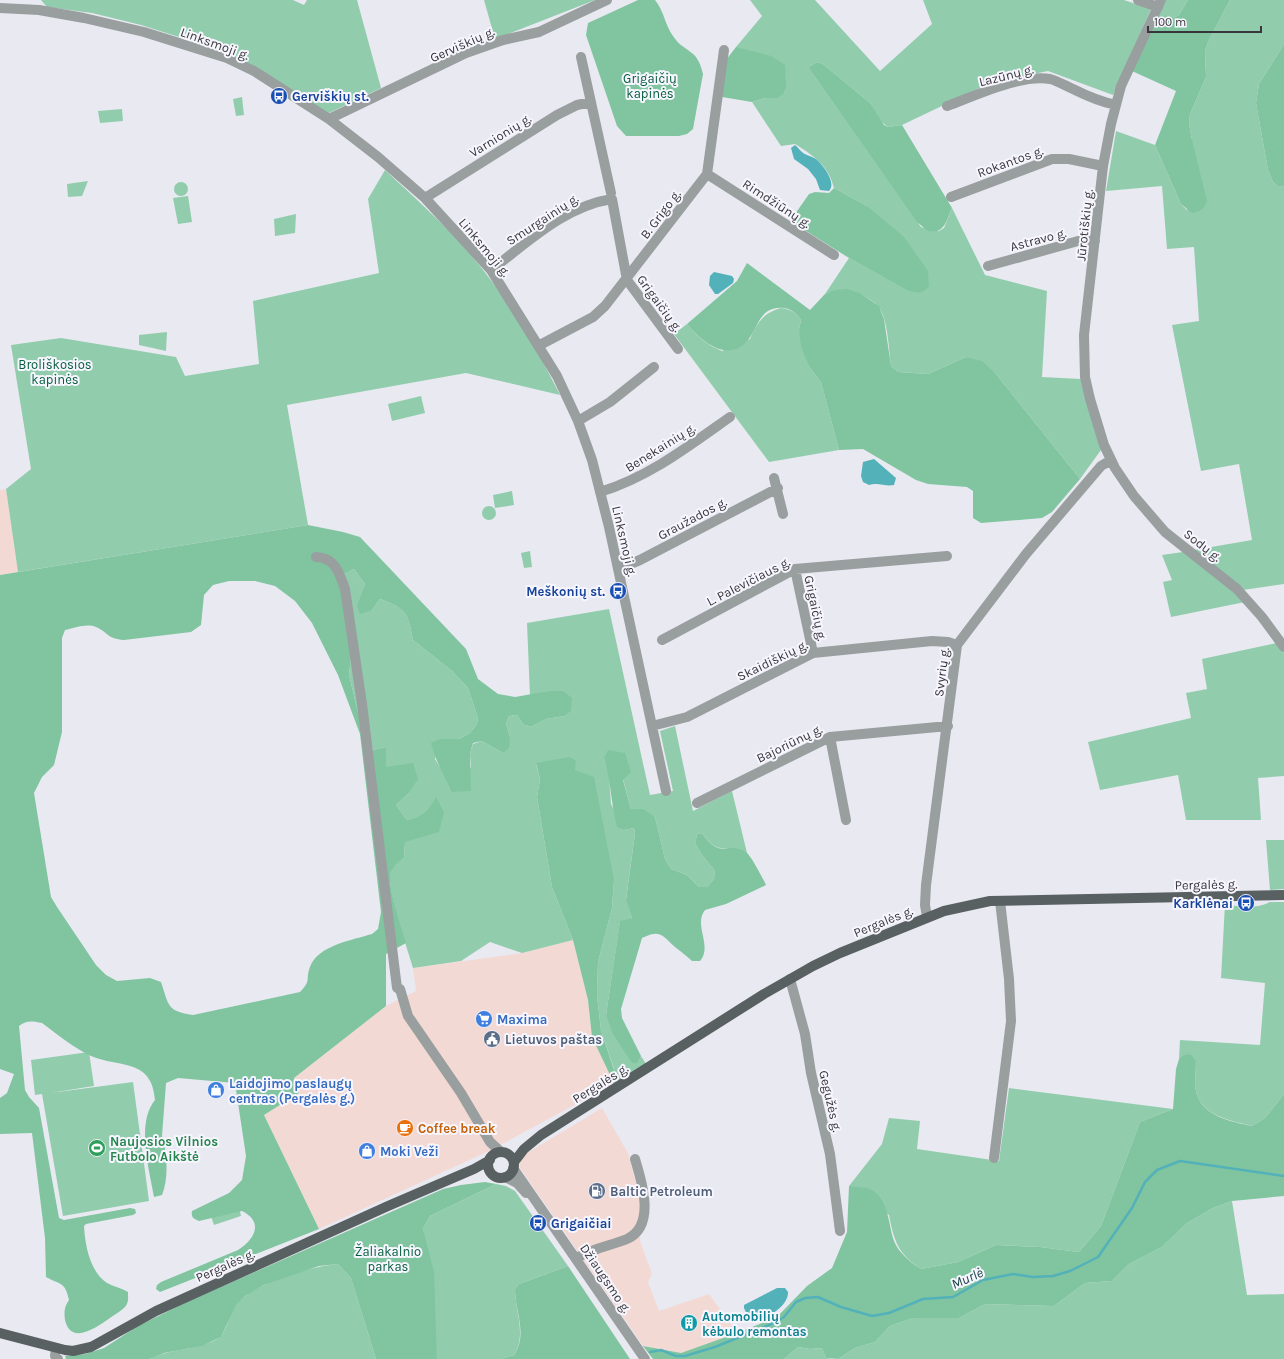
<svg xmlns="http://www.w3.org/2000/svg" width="1284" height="1359" font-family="Karla,sans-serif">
  <rect width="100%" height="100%" fill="#e9e9f2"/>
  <path fill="#f3d9d4" d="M6 489 18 572 0 575V490Z
    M573 940 588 1000 592 1037 615 1083 489 1151 319 1229 264 1115 299 1093 294 1078 386 1006 416 991 413 968 522 953Z
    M602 1108 628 1153 642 1205 640 1241 652 1274 648 1282 659 1311 709 1294 737 1333 681 1353 643 1346 520 1168 519 1162 522 1156Z"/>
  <path fill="#91cdac" d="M41 0H293L304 5 307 0H357L381 88 327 114 238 58 198 43 141 25 92 13 47 7Z
    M484 0H595L495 39Z
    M750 0H815L880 71 932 24 923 0H1124L1151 9 1113 95 1048 71 990 83 902 125 888 127 879 120 870 103 823 64 817 62 810 66V70L921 227 939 231 944 228 952 208 985 275 1047 291 1042 377 1081 379 1101 450 1080 479 996 374 966 357 928 374 898 372 891 366C889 352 888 317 878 306 875 302 870 300 866 297 853 288 839 289 825 294L849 258 908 290 867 206 834 188C829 166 813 155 795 144L781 146 752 102 765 98H777L736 47 762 16Z
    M1166 0H1188L1179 15 1153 27Z
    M1230 0H1284V44L1259 84 1256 103 1268 170 1273 182 1279 187 1284 186V584L1243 590 1194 550 1252 540 1239 464 1201 471 1172 325 1199 321 1194 247 1167 249 1162 186 1106 191 1116 131 1155 145 1181 204 1187 210 1192 140 1189 123 1190 114 1206 77 1205 51 1208 42Z
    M242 97 244 115 236 116 233 99Z
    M122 109 123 121 100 123 98 111Z
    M385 170C414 197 444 224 470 254 506 296 535 345 560 395L466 373 287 405 308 525 18 572 6 489 31 469 11 345 61 338 176 357 185 376 259 364 253 301 379 273 368 199Z
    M88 181 82 196 68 197 67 184Z
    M174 189a7 7 0 1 1 14 0a7 7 0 1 1-14 0Z
    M188 196 192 222 178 224 173 198Z
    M296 214 295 233 275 236 274 219Z
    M781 308C790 309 796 312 801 320L799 329 810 368 821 382 839 450 769 462 674 334 687 324C697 336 707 345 722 351L750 339C757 323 763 313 781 308Z
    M167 332 166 351 139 345V335Z
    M421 396 425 413 392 421 388 404Z
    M512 491 514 505 495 508 493 495Z
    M482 513a7 7 0 1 1 14 0a7 7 0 1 1-14 0Z
    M530 551 532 567 524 568 521 553Z
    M1183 552 1217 577 1245 602 1171 617 1163 582 1172 580 1162 555Z
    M354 569 365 584 358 606 372 610 380 599C407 609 408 613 413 640L452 671 468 688 478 718 477 724 470 733 459 739H440L435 759 444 773 451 792 471 767 470 754 473 744 482 741 503 753 510 737 506 723 509 716 517 715 523 724 531 727 546 719 564 716 549 691 530 696 527 623 609 609 650 795 673 791 660 731 675 726 693 811 732 791 747 853C725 842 719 858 702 833L697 834 695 843 700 852 715 871 714 879 707 887H699L687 875 671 869 665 859 655 817 637 809H631L623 779 604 758 609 775 611 804 624 830 634 828 635 833 626 899 632 918 620 922 606 1015 638 1063 641 1056 646 1064 615 1083 611 1077 614 1069 601 1030 597 996 598 962 612 908 614 880 536 764 540 779 537 797 552 887 573 940 522 953 490 942 461 961 413 968C407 947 388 894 390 875 391 868 399 862 404 858L405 841 417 838 431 807 418 819 407 820 396 805 409 793 385 767 386 747 373 750 359 716 349 675 351 655 341 576Z
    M1277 643 1284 653V776L1258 778 1261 820H1186L1178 775 1100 790 1088 742 1191 718 1186 693 1207 689 1202 659Z
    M1266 840H1284V889L1270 890Z
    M1270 902H1284V1094L1265 1118 1252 1126C1232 1121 1201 1116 1196 1091 1194 1082 1196 1070 1196 1060L1191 1054 1179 1059 1180 1040 1260 1045 1265 983 1221 978 1225 904C1240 907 1257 909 1270 902Z
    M89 1052 94 1086 50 1093 133 1082 149 1201 63 1216 42 1094 35 1095 31 1060Z
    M1009 1088 1173 1109 1140 1122 1101 1226 1079 1252 1040 1247 996 1245 958 1262 921 1269C898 1254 894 1241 889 1215L849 1186 882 1144 889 1118 920 1121 917 1149 999 1161Z
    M496 1184 506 1186 515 1191 568 1266 519 1284 515 1289C515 1312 527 1334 514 1355L500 1359H437L423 1229 430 1216Z
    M236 1195 241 1216 214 1225 207 1205Z
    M1232 1201 1247 1295 1284 1294V1359H838L855 1348 875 1342 890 1326 913 1318H959L985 1304 1054 1306 1085 1283 1112 1281 1129 1264 1162 1247 1187 1223 1213 1208Z
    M338 1264 351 1278 376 1359H149C171 1348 197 1351 219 1338 224 1336 231 1313 235 1306 250 1284 312 1266 338 1264Z
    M798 1347 810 1349 822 1348 826 1358 832 1359H784Z"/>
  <path fill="#80c5a0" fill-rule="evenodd" d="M638 0H655C664 11 665 25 673 36 685 54 697 47 703 74L693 129 687 134 679 136H626L617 126 586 35 588 23Z
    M1188 0H1230L1208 42 1205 51 1206 77 1190 114 1189 123 1192 140 1207 201C1204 209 1200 212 1192 213L1181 204 1155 145 1176 91 1132 71 1153 27 1179 15Z
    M1284 44V186L1279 187 1273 182 1268 170 1256 103 1259 84Z
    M736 47 771 56 785 65 786 87 783 94 777 98H765L752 102 722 97 726 60Z
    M817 62 823 64 870 103 884 125 888 127 902 125 952 208C946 221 945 234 928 231L917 222 810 70V66Z
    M834 188 867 206 904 237 928 271 929 286C922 295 917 293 907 290L849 258 795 224 793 217 809 194 815 192 829 193Z
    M747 263 810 310 825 294 835 290 847 289 860 293 879 306 884 319 891 366 898 372 928 374 966 357 982 361 996 374 1080 479 1052 512 1042 518 981 523 973 518V491L967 487 928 484 916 480 863 449 839 450 821 382 810 368 801 347 799 329 801 320C797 314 792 309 784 308 759 306 759 327 748 340 728 364 701 341 687 324L737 281Z
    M308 525 343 532 360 537 466 649 478 679 498 694 515 697 549 691H563L572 698 571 711 564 716 546 719 531 727 523 724 517 715 509 716 506 723 510 737 509 748 503 753 482 741 473 743 470 754 471 791 451 792C445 775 435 761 431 743L440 739H459L470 733 477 724 478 718 468 688 452 671 413 640C408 613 407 609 380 599L372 610 360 614 357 606 365 584 354 569 341 576 351 655 349 675 359 716 373 750 386 747V767L413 763 418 779 409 793 396 805 407 820C422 818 429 810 436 797L444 812 439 832 405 842 404 858C399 862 394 866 391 872 386 884 402 929 406 943L386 954V1006L294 1078 299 1093 264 1115 319 1229 160 1292 156 1289 157 1285 161 1282 238 1250C255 1239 264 1222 242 1211L199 1221C193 1219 191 1217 192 1211L229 1193 242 1180 246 1156 235 1083 178 1078 166 1083 162 1136C167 1153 169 1178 162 1195L154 1197C149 1169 136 1123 155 1100 152 1058 119 1068 91 1056 74 1048 57 1034 42 1023 33 1021 26 1020 19 1026L25 1090 29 1097 39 1108 59 1218 64 1220 130 1208 135 1209 136 1213 133 1215 86 1224 84 1226C85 1245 90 1272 107 1283 114 1287 122 1288 128 1292 128 1298 129 1302 125 1307 121 1311 114 1315 110 1318 97 1327 71 1346 65 1320 64 1312 64 1307 69 1300 65 1281 60 1285 46 1277L45 1238 32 1133 0 1134V1098L7 1093 14 1074 0 1069V575ZM229 581H255L275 586 295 601 312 623 338 675 360 734 381 912 378 929 372 934C353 940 318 945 310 967 305 980 312 980 300 992L193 1015C167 1011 169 1006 161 982L150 978 117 981 106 975 96 965 57 907 51 897 34 793 42 777 54 765 62 732V638L65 630C74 628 87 623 96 627 108 632 107 639 124 640L191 632 201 625 204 595 213 585Z
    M608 750 625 753 631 772 623 780 631 809H643L655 817 665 859 671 869 687 875 699 887H707L714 879 715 871 700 852 695 843 697 834 702 833C721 861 726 840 746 852 752 857 762 877 766 885L726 904 705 910C693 925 713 946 700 961H692C687 956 681 952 675 947 662 935 660 929 642 938L621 1009 622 1018 641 1056 638 1063H632L613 1034 606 1015 620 921 632 918 626 900 635 833 634 828 624 830 617 827C611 804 611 781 604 758Z
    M570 757 576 761 575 770 594 777 614 880 612 908 598 962 597 996 601 1030 614 1070 611 1077 592 1037 588 1000 573 940 552 887 537 797 540 779 536 763Z
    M1191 1054 1196 1060C1196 1070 1194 1082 1196 1091 1201 1116 1232 1122 1252 1126L1265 1118 1284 1094V1196L1232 1201 1213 1208 1187 1223 1162 1247 1129 1264 1112 1281 1085 1283 1054 1306 985 1304 959 1318H913L890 1326 875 1342 855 1348 838 1359 826 1358 822 1348 810 1349 798 1347 784 1359H653L643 1346 681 1353 737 1333 777 1317 807 1286 832 1268 847 1232 849 1186C855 1187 862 1187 867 1188 889 1195 888 1224 894 1241 898 1252 911 1263 921 1269L958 1262 996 1245 1040 1247 1079 1252 1101 1226 1140 1122 1173 1109 1176 1069 1179 1059 1184 1055Z
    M485 1182 496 1184 430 1216 423 1229 434 1272 437 1359H376L351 1278 338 1264 319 1266 264 1285 245 1296 236 1305 221 1337 202 1346 164 1353 149 1359H66L65 1356 85 1354 104 1348 138 1326 187 1302 443 1189 461 1185Z
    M568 1266 630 1359H500L514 1355C528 1334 515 1312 515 1289L519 1284Z"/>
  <path fill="#53b1b9" d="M795 145C798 147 799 150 802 152 805 155 811 156 816 159 823 165 837 183 829 191L820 190 816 179 808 169 794 159 791 148Z
    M714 272 732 276 734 279 733 283 718 294H715L709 285 710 276Z
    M874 459 896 478 894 485C885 487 879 482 869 485L863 482 861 476 863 462Z
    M777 1288H785L788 1292C789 1308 759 1324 749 1319L744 1308V1305Z"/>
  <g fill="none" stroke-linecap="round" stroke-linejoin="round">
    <path stroke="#53b1b9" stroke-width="2.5" d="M650 1352 661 1350 676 1356H685L715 1347 774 1323 784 1317 796 1302 805 1298 818 1297 841 1307 872 1316 889 1313 923 1299 953 1297 983 1280 1013 1274 1033 1277 1053 1276 1070 1271 1098 1257 1132 1208 1145 1182 1157 1170 1180 1161 1284 1176"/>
    <path stroke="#999e9f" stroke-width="10" d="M1138 0 1158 7
      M1161 0 1121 86 1111 124 1103 166 1084 335 1085 377 1090 399 1104 445 1115 468 1134 496 1165 532 1237 589 1262 617 1284 647
      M0 8 39 10 84 18 144 32 227 58 254 71 329 119 378 157 425 198 491 270 557 376 578 421 592 460 609 527 666 791
      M581 57 611 193
      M947 106C975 96 1020 74 1050 79 1058 81 1066 86 1073 89 1087 96 1101 102 1116 105
      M329 119 466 53 503 40 539 32 607 0
      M707 174 834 255
      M951 197 1052 159H1069L1103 166
      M425 198 557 115 577 105 591 102
      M988 266 1078 241H1095
      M491 270C528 242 565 206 612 199L627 280 678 349
      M538 346 593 317 605 306 707 174 724 50
      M578 421 610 402 654 367
      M774 478 783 514
      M600 492C649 477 689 446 730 417
      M316 557C336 558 339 573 345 589L362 704 397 988 400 989 408 1016 461 1093 490 1142 501 1152
      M618 569 640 560 778 488
      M795 569 813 653
      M662 640 795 569 947 556
      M652 726 687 717 813 653 932 641 948 642 957 645
      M830 737 846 820
      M697 803 830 737 948 726
      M927 917 925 905 926 885 957 645 1026 554 1101 466 1111 460
      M790 979 805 1034 811 1073 830 1154 840 1231
      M994 1158 1011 1021 1009 979 1000 901
      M513 1168 645 1359
      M505 1177 517 1183 526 1193
      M577 1258C592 1248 610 1246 627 1239 656 1226 642 1182 635 1159
      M56 1349 55 1356 58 1359"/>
    <path stroke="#586062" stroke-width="10" d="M488 1165a13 13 0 1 1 26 0a13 13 0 1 1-26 0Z
      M514 1162 524 1149 541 1135 764 994 813 966 840 953 944 911 990 901 1284 895
      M0 1333 65 1350 73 1351 91 1347 156 1311 388 1206 474 1169 490 1160"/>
  </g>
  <defs>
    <g id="bus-disc" transform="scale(0.9)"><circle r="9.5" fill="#1a4fb4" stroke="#f7f6fe"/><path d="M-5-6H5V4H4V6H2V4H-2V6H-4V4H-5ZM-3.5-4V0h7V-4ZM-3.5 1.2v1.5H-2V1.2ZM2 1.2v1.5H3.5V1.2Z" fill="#fff"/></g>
    <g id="supermarket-disc" transform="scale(0.9)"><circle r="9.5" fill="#3f7fe0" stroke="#f7f6fe"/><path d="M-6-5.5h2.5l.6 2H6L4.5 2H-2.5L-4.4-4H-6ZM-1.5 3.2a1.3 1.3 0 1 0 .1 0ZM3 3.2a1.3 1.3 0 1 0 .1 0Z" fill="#fff"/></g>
    <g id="civic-disc" transform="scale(0.9)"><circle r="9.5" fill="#5c6f8a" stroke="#f7f6fe"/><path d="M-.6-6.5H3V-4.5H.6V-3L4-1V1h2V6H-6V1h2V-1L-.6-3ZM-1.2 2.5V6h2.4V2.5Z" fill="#fff"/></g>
    <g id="shop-disc" transform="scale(0.9)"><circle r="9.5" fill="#3f7fe0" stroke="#f7f6fe"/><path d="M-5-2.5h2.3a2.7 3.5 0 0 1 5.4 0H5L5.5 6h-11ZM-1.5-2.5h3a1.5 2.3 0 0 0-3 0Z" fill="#fff"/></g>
    <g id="cafe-disc" transform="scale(0.9)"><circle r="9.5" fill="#e8710a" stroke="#f7f6fe"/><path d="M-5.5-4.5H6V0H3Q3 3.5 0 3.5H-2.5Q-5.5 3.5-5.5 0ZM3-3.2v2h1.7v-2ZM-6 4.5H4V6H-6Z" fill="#fff"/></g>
    <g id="stadium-disc" transform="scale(0.9)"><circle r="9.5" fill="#2e9e5b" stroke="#f7f6fe"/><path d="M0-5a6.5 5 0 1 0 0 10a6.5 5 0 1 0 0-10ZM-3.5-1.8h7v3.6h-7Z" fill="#fff"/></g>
    <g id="fuel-disc" transform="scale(0.9)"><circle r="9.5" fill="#5c6f8a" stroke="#f7f6fe"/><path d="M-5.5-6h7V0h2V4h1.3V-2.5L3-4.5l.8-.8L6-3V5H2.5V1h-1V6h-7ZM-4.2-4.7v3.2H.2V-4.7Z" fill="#fff"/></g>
    <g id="building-disc" transform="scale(0.9)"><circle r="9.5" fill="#0f9aa8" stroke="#f7f6fe"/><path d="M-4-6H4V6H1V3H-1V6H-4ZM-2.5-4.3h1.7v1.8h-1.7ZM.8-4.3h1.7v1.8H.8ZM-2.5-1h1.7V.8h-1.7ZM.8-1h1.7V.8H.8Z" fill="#fff"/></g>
  </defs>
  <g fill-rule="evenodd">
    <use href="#bus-disc" x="279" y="96"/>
    <use href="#bus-disc" x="618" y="591"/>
    <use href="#bus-disc" x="1246" y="903"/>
    <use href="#supermarket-disc" x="484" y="1019"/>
    <use href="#civic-disc" x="492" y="1039"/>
    <use href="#shop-disc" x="216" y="1090"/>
    <use href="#cafe-disc" x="405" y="1128"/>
    <use href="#stadium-disc" x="97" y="1148"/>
    <use href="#shop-disc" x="367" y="1151"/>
    <use href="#fuel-disc" x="597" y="1191"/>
    <use href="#bus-disc" x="538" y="1223"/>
    <use href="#building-disc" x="689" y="1323"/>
  </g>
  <g text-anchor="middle" stroke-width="4" stroke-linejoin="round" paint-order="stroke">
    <g font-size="13" fill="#37363a" stroke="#f7f6fe">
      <text transform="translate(215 43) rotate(20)" y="5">Linksmoji g.</text>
      <text transform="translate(462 44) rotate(-24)" y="5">Gerviškių g.</text>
      <text transform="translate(1006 75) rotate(-14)" y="5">Lazūnų g.</text>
      <text transform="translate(500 135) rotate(-32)" y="5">Varnionių g.</text>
      <text transform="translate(1010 161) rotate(-20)" y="5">Rokantos g.</text>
      <text transform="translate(777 203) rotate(33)" y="5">Rimdžiūnų g.</text>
      <text transform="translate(660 214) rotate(-53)" y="5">B. Grigo g.</text>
      <text transform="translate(542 219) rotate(-33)" y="5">Smurgainių g.</text>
      <text transform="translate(1084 225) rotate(-84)" y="5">Jūrotiškių g.</text>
      <text transform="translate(1038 239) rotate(-15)" y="5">Astravo g.</text>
      <text transform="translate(485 247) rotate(50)" y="5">Linksmoji g.</text>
      <text transform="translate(660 303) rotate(54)" y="5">Grigaičių g.</text>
      <text transform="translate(660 447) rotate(-32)" y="5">Benekainių g.</text>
      <text transform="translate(692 518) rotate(-28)" y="5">Graužados g.</text>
      <text transform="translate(625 541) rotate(77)" y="5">Linksmoji g.</text>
      <text transform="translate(1203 545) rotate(38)" y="5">Sodų g.</text>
      <text transform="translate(748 581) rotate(-27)" y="5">L. Palevičiaus g.</text>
      <text transform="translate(816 608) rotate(78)" y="5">Grigaičių g.</text>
      <text transform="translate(772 660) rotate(-26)" y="5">Skaidiškių g.</text>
      <text transform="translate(941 672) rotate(-83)" y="5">Svyrių g.</text>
      <text transform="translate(789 743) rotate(-26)" y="5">Bajoriūnų g.</text>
      <text transform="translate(1206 884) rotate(-1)" y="5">Pergalės g.</text>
      <text transform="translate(883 921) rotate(-22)" y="5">Pergalės g.</text>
      <text transform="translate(600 1083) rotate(-32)" y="5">Pergalės g.</text>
      <text transform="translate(831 1101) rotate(77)" y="5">Gegužės g.</text>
      <text transform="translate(225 1265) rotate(-24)" y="5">Pergalės g.</text>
      <text transform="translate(606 1278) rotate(56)" y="5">Džiaugsmo g.</text>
    </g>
    <g font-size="13" fill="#055e3c" stroke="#f7f6fe">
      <text x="650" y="83">Grigaičių<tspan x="650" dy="15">kapinės</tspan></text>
      <text x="55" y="369">Broliškosios<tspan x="55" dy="15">kapinės</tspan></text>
      <text x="388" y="1256">Žaliakalnio<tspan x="388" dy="15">parkas</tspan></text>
    </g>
    <g font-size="13" font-weight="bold" fill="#164399" stroke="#f7f6fe" text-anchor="start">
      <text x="292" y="101">Gerviškių st.</text>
      <text x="605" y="596" text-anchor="end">Meškonių st.</text>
      <text x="1233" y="908" text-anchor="end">Karklėnai</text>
      <text x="551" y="1228">Grigaičiai</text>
    </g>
    <g font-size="13" font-weight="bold" fill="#366cbe" stroke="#f7f6fe" text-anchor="start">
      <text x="497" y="1024">Maxima</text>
      <text x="229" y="1088">Laidojimo paslaugų<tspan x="229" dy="15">centras (Pergalės g.)</tspan></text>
      <text x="380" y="1156">Moki Veži</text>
    </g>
    <g font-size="13" font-weight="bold" fill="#4e5e75" stroke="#f7f6fe" text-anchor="start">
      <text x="505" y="1044">Lietuvos paštas</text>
      <text x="610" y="1196">Baltic Petroleum</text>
    </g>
    <g font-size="13" font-weight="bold" fill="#c56008" stroke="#f7f6fe" text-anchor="start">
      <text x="418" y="1133">Coffee break</text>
    </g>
    <g font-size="13" font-weight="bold" fill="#27864d" stroke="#f7f6fe" text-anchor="start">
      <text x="110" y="1146">Naujosios Vilnios<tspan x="110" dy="15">Futbolo Aikštė</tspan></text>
    </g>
    <g font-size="13" font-weight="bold" fill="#0d838f" stroke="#f7f6fe" text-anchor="start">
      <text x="702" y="1321">Automobilių<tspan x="702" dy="15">kėbulo remontas</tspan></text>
    </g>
    <g font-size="14" font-style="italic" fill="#1a4549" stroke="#f7f6fe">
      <text transform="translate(967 1278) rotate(-24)" y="5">Murlė</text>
    </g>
  </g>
  <path d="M1148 26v6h113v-6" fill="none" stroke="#37363a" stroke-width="2"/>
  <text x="1154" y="26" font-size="12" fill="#37363a" stroke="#f7f6fe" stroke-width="3" paint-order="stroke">100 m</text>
</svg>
